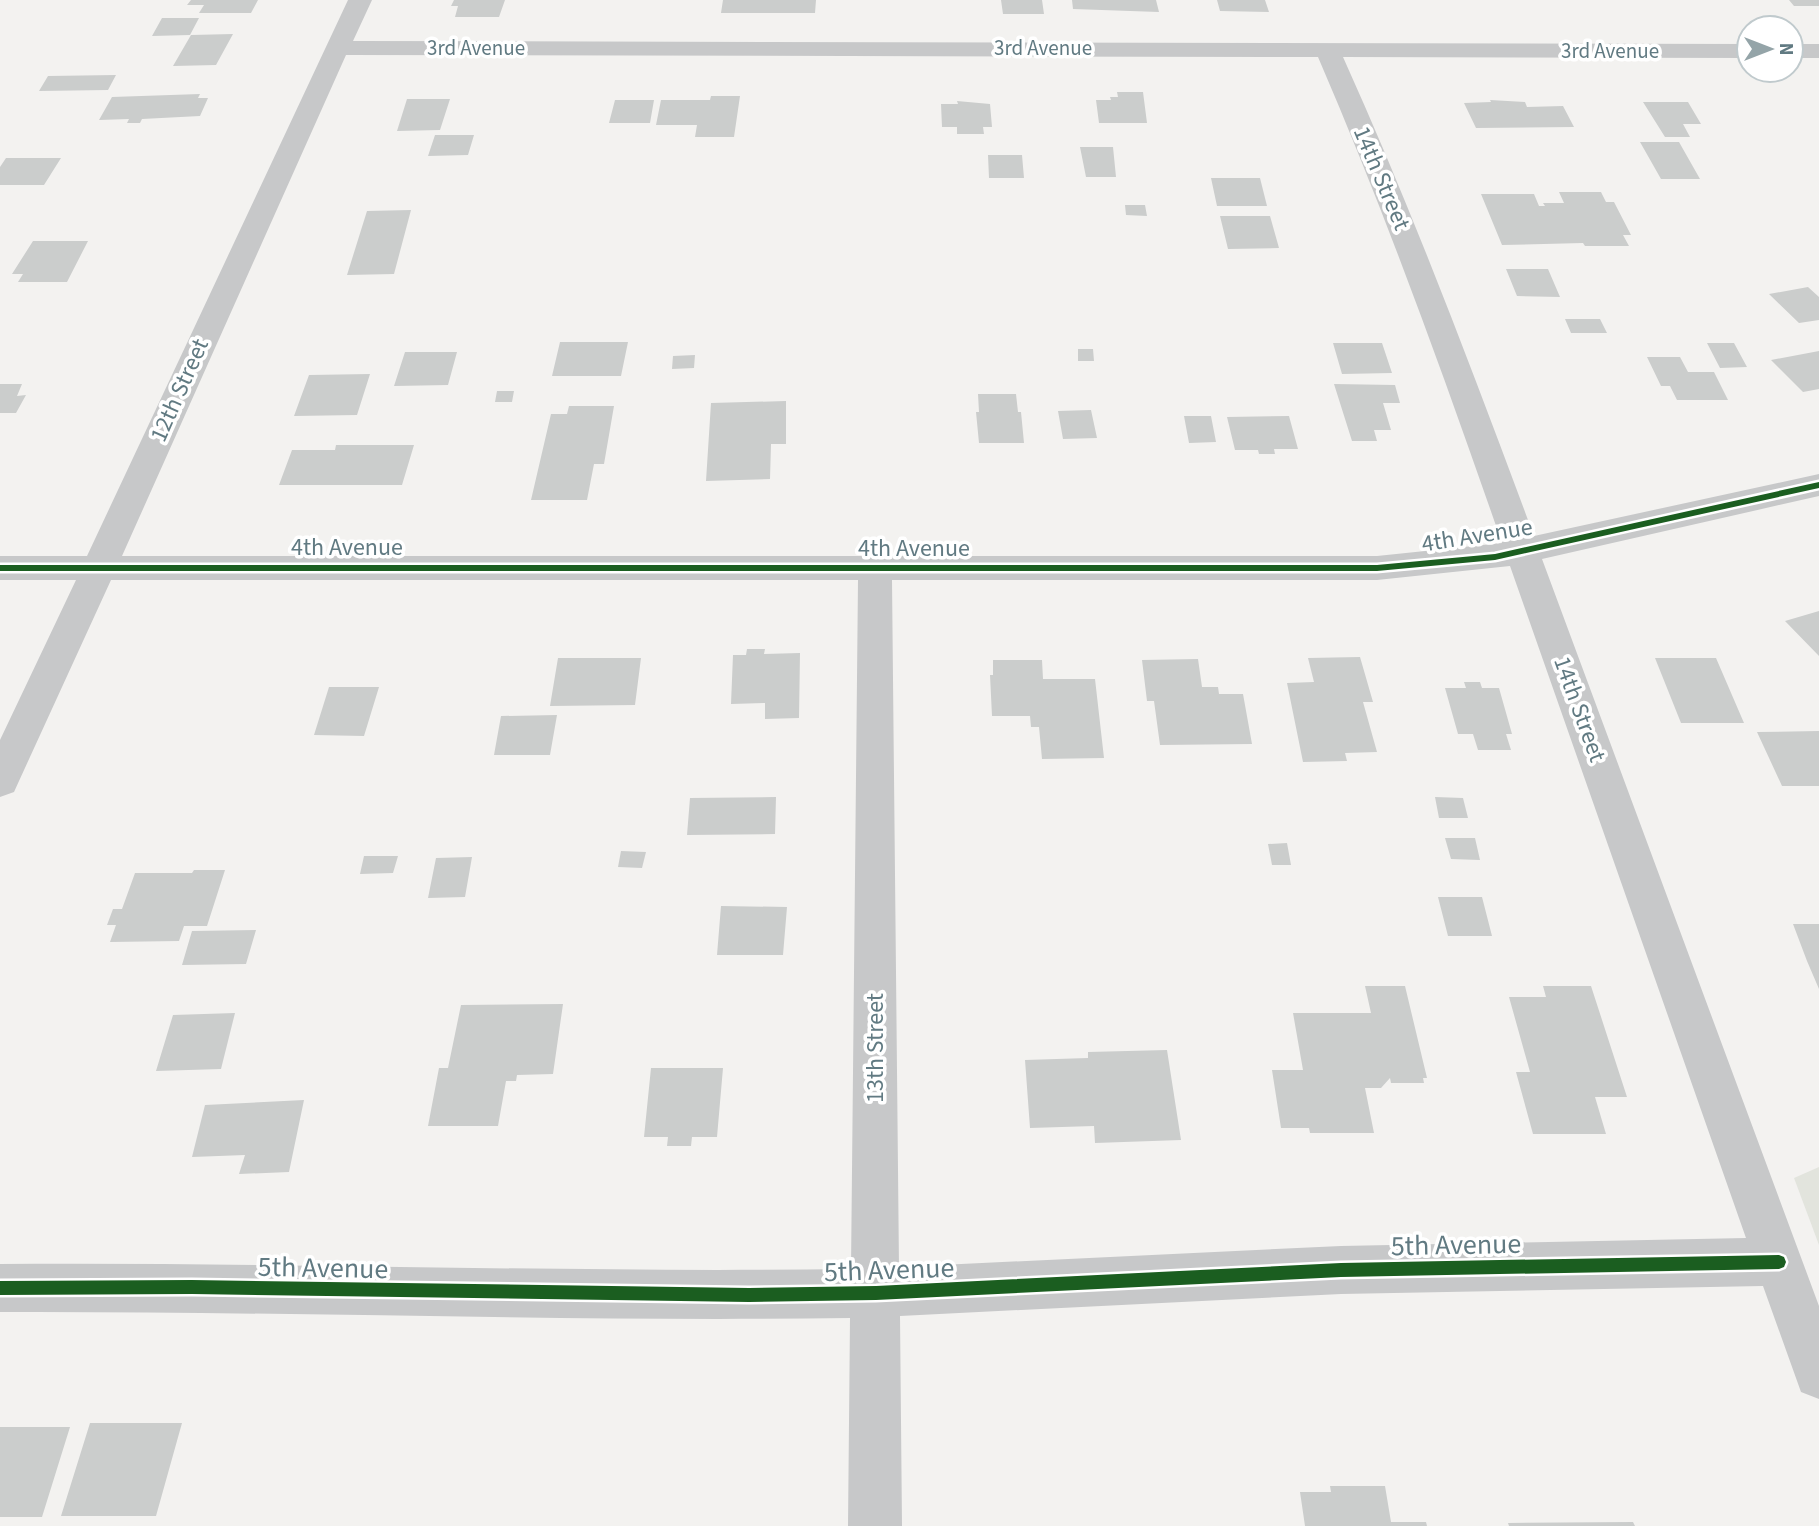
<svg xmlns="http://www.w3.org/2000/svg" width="1819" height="1526" font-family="'Source Sans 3',sans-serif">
  <rect width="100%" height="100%" fill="#f3f2f0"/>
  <path fill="#e2e4dd" d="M1819 1167V1245L1794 1178Z"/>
  <path fill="#cbcdcc" d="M191 0H258L251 13H199L204 5H187Z
    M454 0H505L499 17H455L458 6H451Z
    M723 0H816L815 13H721Z
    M1001 0H1042L1044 14H1003Z
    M1072 0H1156L1159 12 1073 9Z
    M1217 0H1265L1269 12 1220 11Z
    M1789 0H1819V6H1794Z
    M162 18H199L190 35 152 36Z
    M233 34 216 65 173 66 191 35Z
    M116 75 108 90 39 91 48 76Z
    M1117 92H1143L1147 123H1099L1096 100H1111L1110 97H1118Z
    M200 94 198 98H208L200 116 142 119 140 123H127L129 119 99 120 112 97Z
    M711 96H740L734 137H695L697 125H656L661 100H710Z
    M407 99H450L440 130 397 131Z
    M615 100H654L650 123H609Z
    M1490 100 1525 102 1527 107 1563 106 1574 127 1476 128 1464 103 1491 102Z
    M957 101 990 104 992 127H983L984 134H957V127H942L941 104H958Z
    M1643 102H1688L1701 124H1683L1690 137H1665Z
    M435 135H474L468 155 428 156Z
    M1640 142H1679L1700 179H1661Z
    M1080 147H1113L1116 177H1086Z
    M988 155H1022L1024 178H989Z
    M6 158H61L44 185H0V167Z
    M1211 178H1260L1267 206H1217Z
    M1559 192H1601L1606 202H1614L1631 235H1623L1629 246H1585L1583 243 1502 245 1481 194H1534L1539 206H1545L1543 203H1564Z
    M1125 205H1145L1147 216 1126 215Z
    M411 210 394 274 347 275 367 211Z
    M1220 216H1270L1279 248 1228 249Z
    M33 241H88L67 282H18L23 274H12Z
    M1506 269H1548L1560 297 1517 296Z
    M1808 287 1819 297V320L1799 323 1769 294Z
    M1565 319H1600L1607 333H1571Z
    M560 342H628L621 376H552Z
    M1333 343H1382L1392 373 1342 374Z
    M1707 343H1734L1747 367 1720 368Z
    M1078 349H1093L1094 361H1078Z
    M1819 351V389L1803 392 1771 360Z
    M405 352H457L448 385 394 386Z
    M695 355 694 368 672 369 673 356Z
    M1647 357H1680L1688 372H1714L1728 400H1677L1670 386H1661Z
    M370 374 357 415 294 416 309 375Z
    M0 384H22L17 396 26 395 16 413H0Z
    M1334 384 1395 385 1400 403H1383L1391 430H1374L1377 441H1352Z
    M497 391H514L512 402H495Z
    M978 394H1016L1018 412H1021L1024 443H979L976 412H979Z
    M786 401V444H771L770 479 706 481 711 403Z
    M569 406H614L604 464H594L587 500H531L551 414H567Z
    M1091 410 1097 438 1063 439 1058 411Z
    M1184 416H1211L1216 442 1189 443Z
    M1289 416 1298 449H1274L1275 454H1259L1258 450H1235L1227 417Z
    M336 445H414L402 485H279L292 450H335Z
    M1819 611V656L1785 621Z
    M747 649H765L764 654 800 653 799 718 765 719V703L731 704 733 655H746Z
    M1360 657 1373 702H1363L1377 752 1345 753 1347 761 1303 762 1287 683 1314 682 1308 658Z
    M558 658H641L635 705 550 706Z
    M1655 658H1716L1744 723H1681Z
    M1198 659 1202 687H1218L1219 694H1243L1252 744 1160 745 1154 701H1147L1142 660Z
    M993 660H1042L1043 679H1095L1104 758 1042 759 1039 727H1031L1030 716H992L990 675H993Z
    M1464 682H1480L1482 688H1499L1512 734H1506L1511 750H1478L1473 734H1458L1445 688H1466Z
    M329 687H379L364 736 314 735Z
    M557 715 550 755H494L501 716Z
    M1819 731V786H1782L1757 732Z
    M776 797 775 834 687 835 690 798Z
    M1435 797 1463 798 1468 818H1439Z
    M1445 838H1475L1480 860 1451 859Z
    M1287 843 1291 865H1272L1268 844Z
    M621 851 646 852 642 868 618 867Z
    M364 856H398L393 873 360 874Z
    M472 857 465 897 428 898 436 858Z
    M194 870H225L207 926H184L179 941 110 942 116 925H107L113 909H122L135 873H192Z
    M1438 897H1482L1492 936H1448Z
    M721 906 787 907 783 955H717Z
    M1793 924H1819V989L1807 961Z
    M256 930 246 964 182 965 192 931Z
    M1365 986H1405L1427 1078H1423L1424 1083H1391L1390 1078 1381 1088H1365L1374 1133H1310L1309 1128H1281L1272 1070H1303L1293 1013H1371Z
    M1543 986H1591L1627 1097H1595L1606 1134H1533L1516 1072H1530L1509 997H1546Z
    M563 1004 553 1074 517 1075 516 1081H506L498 1126H428L439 1068H448L461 1005Z
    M235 1013 221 1069 156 1071 173 1015Z
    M1167 1050 1181 1140 1095 1143 1094 1126 1030 1128 1025 1060 1088 1058V1052Z
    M651 1068H723L717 1137H692L691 1146H667L668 1137H644Z
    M304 1100 289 1172 239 1174 245 1155 192 1157 205 1105Z
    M90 1423H182L156 1516H61Z
    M0 1427H70L42 1517H0Z
    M1330 1486H1385L1391 1522H1426L1427 1526H1305L1300 1492H1331Z
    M1633 1522 1635 1526H1509L1508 1523Z"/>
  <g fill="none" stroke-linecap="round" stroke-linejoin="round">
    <path fill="#c7c8c9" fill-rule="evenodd" d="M348 0H372L353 41 1749 44V58L1343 57C1414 214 1474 375 1534 536L1819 474V496L1542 559 1819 1306V1399L1801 1392 1763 1286 1341 1294 900 1316 902 1526H848L850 1318C567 1322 283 1311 0 1312V1264C284 1262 567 1273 851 1269L858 580H111L19 781 14 792 0 797V740L76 580H0V556H87ZM346 55 1318 57C1387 217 1445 379 1502 543L1377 556H122ZM1510 566 1746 1238 1341 1246 899 1267 892 580H1377Z
      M1791 44H1819V58H1791Z"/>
    <g stroke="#fff" stroke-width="5">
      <path id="cycleway" d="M1819 482V488L1495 560 1377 571H0V565H1377L1495 554Z
        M1779 1255 1784 1257 1786 1262 1784 1267 1779 1269 1341 1277 876 1300 749 1302 192 1294 0 1295V1281L192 1280 749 1288 876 1286 1341 1263Z"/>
    </g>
    <use href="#cycleway" fill="#1b5e20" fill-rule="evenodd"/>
  </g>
  <g text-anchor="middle" stroke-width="7" stroke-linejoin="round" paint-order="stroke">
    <g font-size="21" fill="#617a82" stroke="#fff">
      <text x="476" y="55">3rd Avenue</text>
      <text x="1043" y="55">3rd Avenue</text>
      <text x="1610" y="58">3rd Avenue</text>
    </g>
    <g font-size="24" fill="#617a82" stroke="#fff">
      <text transform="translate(1382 178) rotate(67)" y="8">14th Street</text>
      <text transform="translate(179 390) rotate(-66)" y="8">12th Street</text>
      <text transform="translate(1477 535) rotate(-9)" y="8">4th Avenue</text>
      <text x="347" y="555">4th Avenue</text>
      <text x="914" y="556">4th Avenue</text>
      <text transform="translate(1580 709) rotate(70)" y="8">14th Street</text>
      <text transform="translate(875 1048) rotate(-90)" y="8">13th Street</text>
    </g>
    <g font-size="28" fill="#617a82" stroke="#fff">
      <text transform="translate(1456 1244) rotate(-1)" y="10">5th Avenue</text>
      <text transform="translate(323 1267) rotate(1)" y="10">5th Avenue</text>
      <text transform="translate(889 1269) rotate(-2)" y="10">5th Avenue</text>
    </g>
  </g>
  <g transform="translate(1770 49) rotate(90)"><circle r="33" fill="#ffffff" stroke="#c0cacd" stroke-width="2"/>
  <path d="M0-5L12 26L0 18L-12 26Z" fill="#94a4a8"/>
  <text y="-10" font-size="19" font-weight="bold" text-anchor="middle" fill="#617a82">N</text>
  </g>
</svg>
